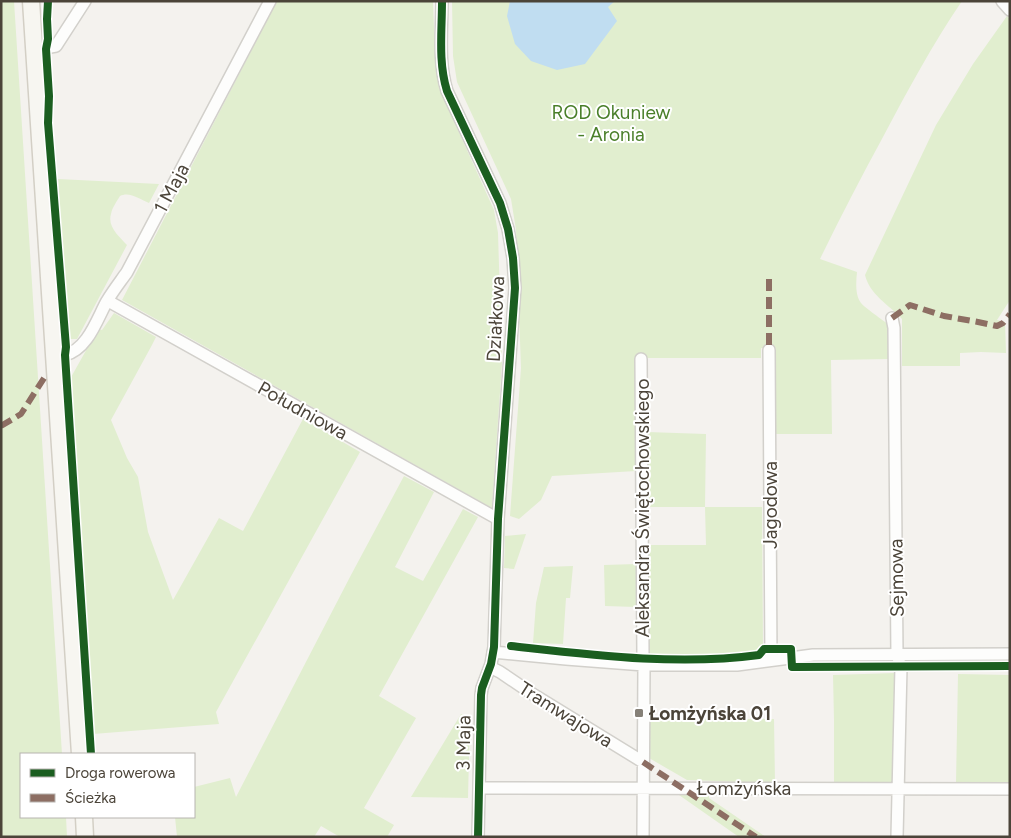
<svg xmlns="http://www.w3.org/2000/svg" width="1011" height="838" font-family="Figtree,sans-serif">
  <rect width="100%" height="100%" fill="#f4f2ee"/>
  <path fill="#e1eecf" d="M1 1H14L62 754H21V817H66L67 837H1Z
    M277 1H433L435 55 439 88 494 210 498 233 502 363 492 508 122 300Z
    M452 1H962C932 45 908 90 883 137 861 177 840 218 820 259L857 272C856 282 855 295 861 303 865 308 883 320 889 325V359L831 360 832 434H774L773 350 761 348V358H647L636 357V471L552 476 541 500 519 519 510 516 521 368 516 230 511 199 457 82 453 56Z
    M1007 16 1010 19V300L997 320 1005 322 1006 353 981 352 960 353V366H902V319C888 304 870 295 865 275L936 125 973 64Z
    M58 179 159 184 149 203C140 199 129 191 120 196 117 201 112 208 111 214 107 227 120 237 127 245L77 339H68Z
    M114 313 156 337 152 345 111 420 127 458 138 477 148 532 173 600 219 518 243 531 303 419 360 452 216 712 219 724 93 734 70 379 98 329 102 330Z
    M647 432 706 434 705 507H762L763 646 759 653C722 659 685 657 648 657V545H706L705 507H648Z
    M404 476 434 492 395 567 423 581 463 509 478 517 379 696 416 718 364 808 394 825 387 837H340L321 826 314 837H177L175 817H194V787L230 778 236 797 351 575Z
    M526 534 514 569 504 568 505 536Z
    M636 564V607L605 606 604 565Z
    M573 566 570 598H566L563 644 533 643 536 603 544 567Z
    M895 673 893 783 834 782V720L833 675Z
    M958 674 1010 675V783H956Z
    M461 714 470 717 468 798 411 797Z
    M650 719H774L775 783 687 780 649 758Z
    M679 795H709V798L766 837H739Z"/>
  <path fill="#c0ddf1" d="M510 1H615L608 7 617 21 585 64 557 70 531 61 515 44 507 16Z"/>
  <g fill="none" stroke-linecap="round" stroke-linejoin="round">
    <g stroke="#d2d0cb" stroke-width="14">
      <path id="minor" d="M442 1C442 31 438 62 447 91L500 203 508 229 513 258 515 288 498 519 494 647 491 664 482 688 481 695 478 837
        M1002 1 1010 10
        M34 50 56 46 85 1
        M108 301 498 519
        M892 318 894 328 897 655 901 667 897 837
        M769 350 771 660
        M54 356C57 355 62 356 65 355 88 349 97 319 107 301 113 291 120 282 127 272L270 1
        M641 359 643 658 644 665 643 837
        M493 652 566 659 644 665H737L813 655 1010 654
        M490 667 500 672 534 695 643 762
        M479 788 1010 789"/>
    </g>
    <g stroke="#d3cfc5" stroke-width="19">
      <path id="secondary" d="M31 1 80 754
        M84 817 85 837"/>
    </g>
    <use href="#minor" stroke="#fdfdfc" stroke-width="11"/>
    <use href="#secondary" stroke="#f7f6f1" stroke-width="16"/>
    <path stroke="#8d6e63" stroke-width="6" stroke-dasharray="12 6" stroke-linecap="butt" d="M769 279V350
      M892 318 910 305 944 316 978 322 997 326 1003 323 1010 314
      M1 426 21 414 46 375
      M643 762 756 837"/>
    <g stroke="#fff" stroke-width="11">
      <path id="cycleway" d="M48 1 47 19 48 39 46 49 49 96 48 123 66 347 65 355 91 754
        M442 1C442 31 438 62 447 91L500 203 508 229 513 258 515 288 498 519 494 647 491 664 482 688 481 695 478 837
        M511 646C592 655 678 666 759 655L764 649H791L792 667 1010 666"/>
    </g>
    <use href="#cycleway" stroke="#1b5e20" stroke-width="8"/>
  </g>
  <rect fill="#868178" stroke="#fff" stroke-width="2" x="634" y="708" width="10" height="10" rx="2.5"/>
  <g text-anchor="middle" stroke-width="4" stroke-linejoin="round" paint-order="stroke">
    <g font-size="19" fill="#4a7f2a" stroke="#fff">
      <text x="611" y="119">ROD Okuniew<tspan x="611" dy="22">- Aronia</tspan></text>
    </g>
    <g font-size="19" fill="#4b4439" stroke="#fff">
      <text transform="translate(171 188) rotate(-62)" y="7">1 Maja</text>
      <text transform="translate(495 319) rotate(-87)" y="7">Działkowa</text>
      <text transform="translate(303 410) rotate(29)" y="7">Południowa</text>
      <text transform="translate(770 505) rotate(-90)" y="7">Jagodowa</text>
      <text transform="translate(642 508) rotate(-90)" y="7">Aleksandra Świętochowskiego</text>
      <text transform="translate(896 578) rotate(-91)" y="7">Sejmowa</text>
      <text transform="translate(566 714) rotate(32)" y="7">Tramwajowa</text>
      <text transform="translate(463 743) rotate(-89)" y="7">3 Maja</text>
      <text x="744" y="795">Łomżyńska</text>
    </g>
    <g font-size="19" font-weight="bold" fill="#4b4439" stroke="#fff" text-anchor="start">
      <text x="649" y="720">Łomżyńska 01</text>
    </g>
  </g>
  <rect width="1011" height="838" fill="none" stroke="#4b4439" stroke-width="5"/>
  <rect x="20" y="753" width="175" height="65" fill="#ffffff" stroke="#b7b4b0"/>
  <rect x="30" y="769" width="25" height="8" fill="#1b5e20" stroke="#b7b4b0"/>
  <text x="65" y="778" font-size="15" fill="#4b4439">Droga rowerowa</text>
  <rect x="30" y="794" width="25" height="8" fill="#8d6e63" stroke="#b7b4b0"/>
  <text x="65" y="803" font-size="15" fill="#4b4439">Ścieżka</text>
</svg>
